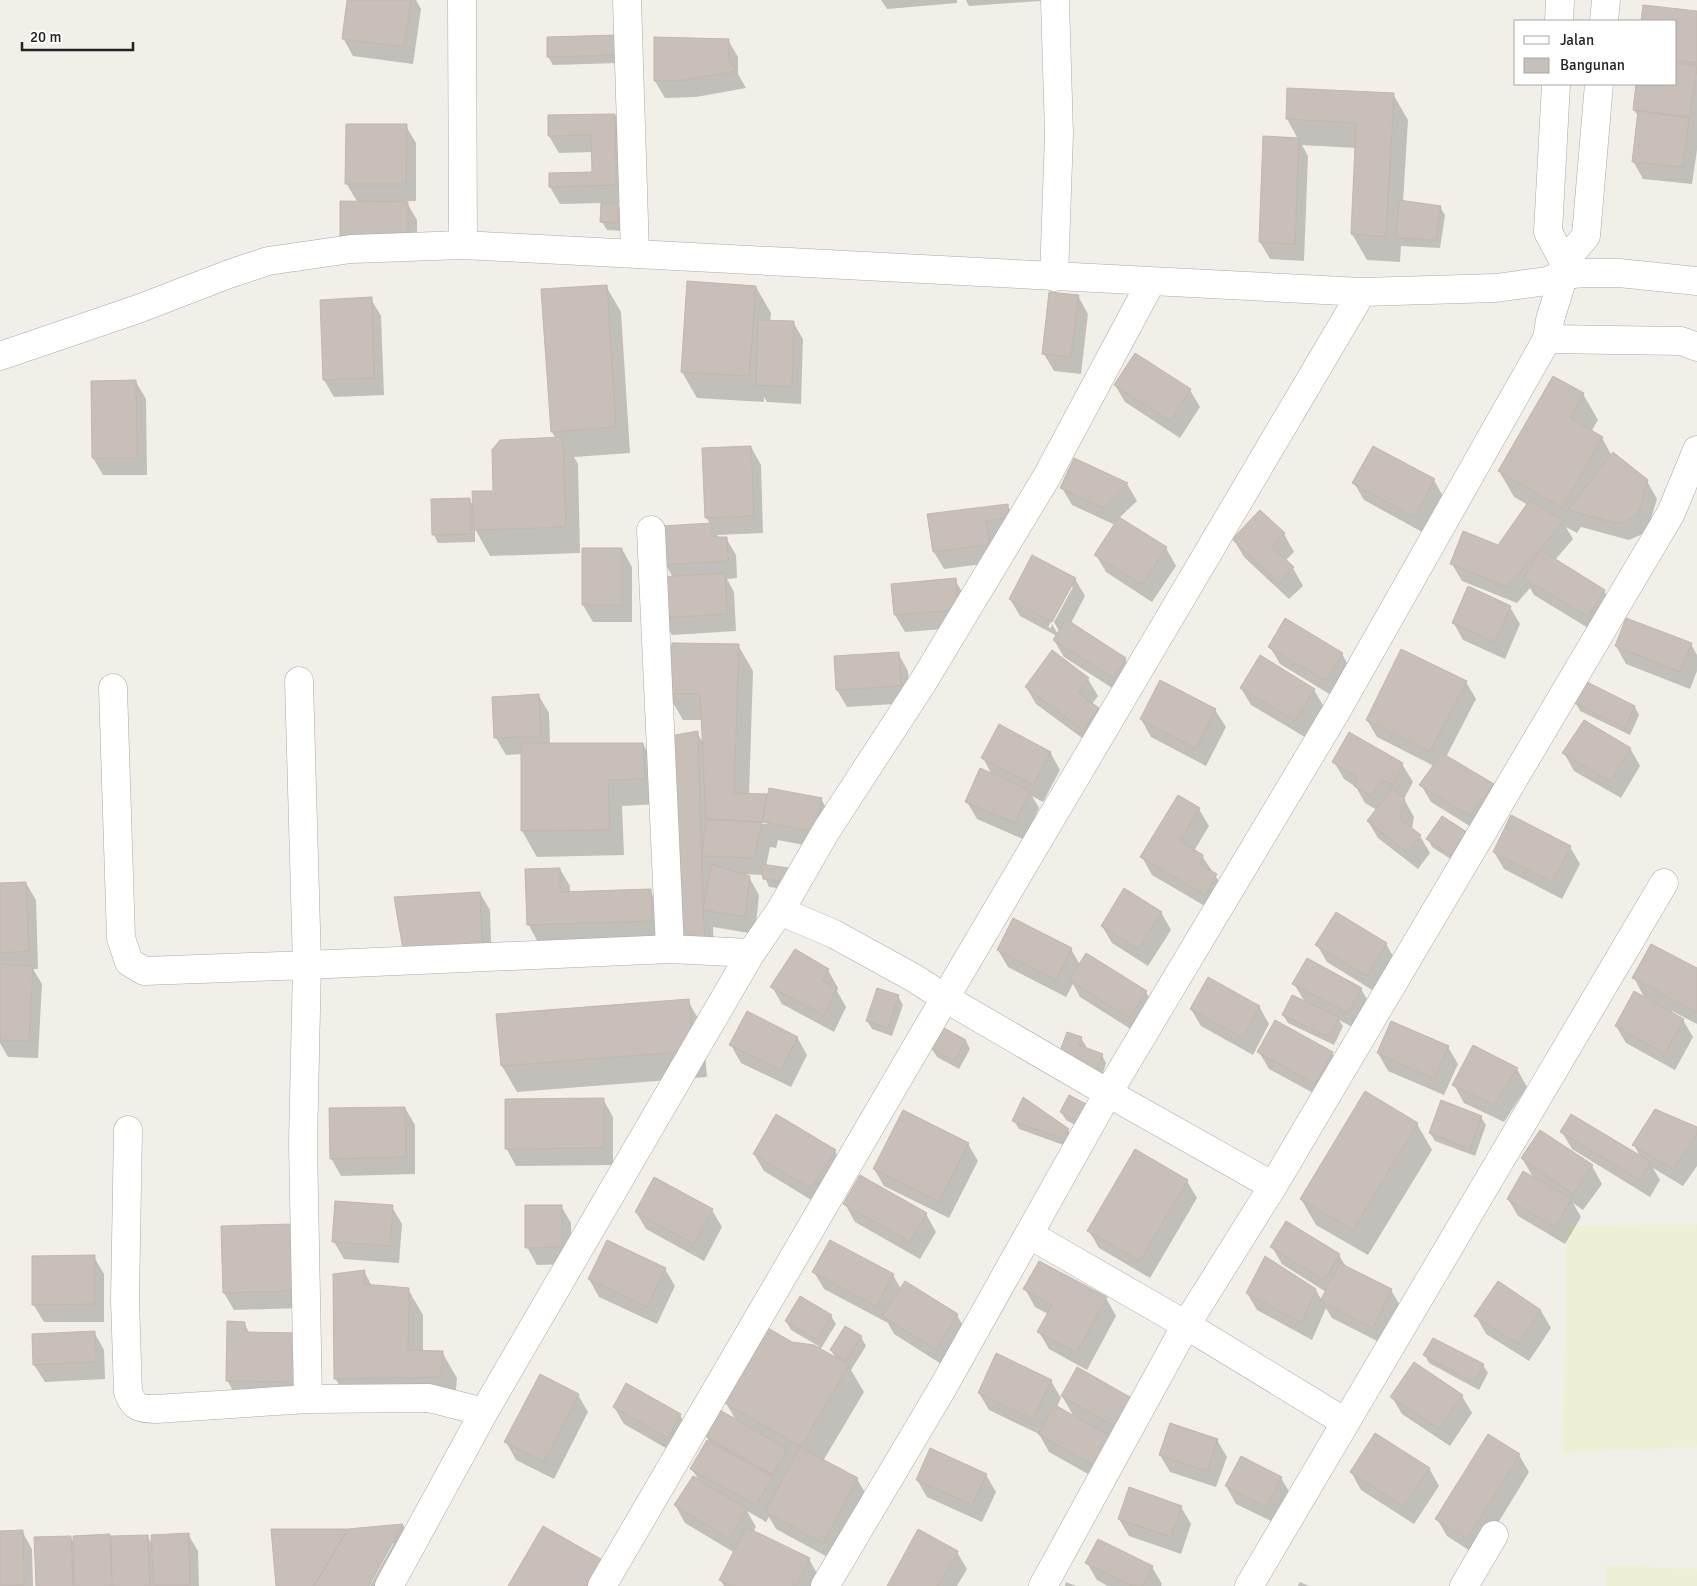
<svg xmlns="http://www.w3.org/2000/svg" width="1697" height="1586" font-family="Signika,sans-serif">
  <rect width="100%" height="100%" fill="#f2efe9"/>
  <path fill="#eef0d5" d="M1697 1224V1447L1563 1453 1567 1226Z
    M1605 1565 1697 1569V1586H1606Z"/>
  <path fill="#0003" fill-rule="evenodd" d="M348 0H416L421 9 413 64 353 56 343 38Z
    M881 0H957V3L887 9Z
    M966 0H1053L969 6Z
    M1644 7 1697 12V150L1692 184 1643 179 1633 161 1639 118 1634 110 1638 84H1676V21H1643Z
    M616 36 619 63 553 65 548 57Z
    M728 40 738 57V74L746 88 696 97 665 98 655 81Z
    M1288 89 1393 94 1408 120 1403 202 1440 207 1445 215 1440 248 1401 246 1400 262 1367 260 1352 234 1356 148 1302 145 1308 156 1304 261 1270 259 1260 242 1298 139 1287 119Z
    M615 115 625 132V203H617L622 212V231L607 230 602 222V203L560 204 550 187 593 174V152L559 153 549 136Z
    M406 126 416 143V201H406L417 220V255L358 203 346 183Z
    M606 286 621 312 630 453 574 457 578 464 580 553 490 556 475 529V542L438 543 434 535 469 499 474 507 494 492 556 439 552 432Z
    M756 287 771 313 770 321 793 322 803 339 801 404 767 402 764 397V402L697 398 682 372Z
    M1078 296 1088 314 1081 374 1054 371 1044 354Z
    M371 299 381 316 384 395 334 397 324 380Z
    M1554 377 1583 394 1598 420 1591 432 1602 438 1612 456 1647 481 1657 499 1647 532 1629 540 1581 527 1577 533 1566 527 1573 539 1555 560 1604 591 1614 608 1598 634 1534 595 1530 588 1517 603 1462 581 1452 564 1498 547 1528 505 1514 497 1499 471Z
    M92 382H136L146 399 147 475H103L93 458Z
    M1115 385 1190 390 1200 407 1180 438 1125 402Z
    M751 447 761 465 763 533 717 535 719 538H726L736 555 737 578 727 579 734 592 736 631 672 635 662 618 673 578 666 565 710 524 706 517Z
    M1434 480 1444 498 1424 533 1364 500 1354 483Z
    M1127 484 1137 501 1119 518 1166 548 1176 566 1152 602 1106 572 1096 555 1115 525 1072 505 1062 488Z
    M1007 505 1017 523 998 562 944 569 934 552Z
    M1260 512 1284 534 1294 552 1285 561 1293 568 1303 586 1289 599 1244 557 1234 540Z
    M583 549H622L632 567V622H593L583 605Z
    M1075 579 1085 596 1071 623 1125 659 1135 676 1123 695 1064 657 1054 640 1057 636 1020 616 1010 599ZM1070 587H1073L1054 622 1059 631V636L1052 624 1051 628 1048 627 1051 622 1048 617Z
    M955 580 965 597 968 627 905 632 895 615 893 585Z
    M1510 607 1520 624 1505 659 1463 640 1453 622Z
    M1285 620 1342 654 1352 672 1336 698 1280 664 1270 647Z
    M1691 644 1697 655V671L1690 689 1626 664 1616 646Z
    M738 645 753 671 749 795H766L768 798 821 799 831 816 825 849 778 840 776 848 770 847 766 866 793 890 769 887 764 875 742 874 749 877 759 895 755 934 713 927 714 960 688 957 697 733 704 744 703 720H683L668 694ZM719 818 768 821V824L719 821Z
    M898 653 908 671 910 703 847 707 837 690Z
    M1088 679 1098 696 1092 704 1098 709 1108 726 1093 746 1036 704 1026 687Z
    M1161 682 1215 710 1226 727 1206 766 1151 737 1141 719Z
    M1466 682 1476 699 1446 757 1493 785 1503 802 1481 833 1431 802 1421 785 1434 766 1377 737 1367 720Z
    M1241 688 1314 690 1324 707 1305 737 1251 705Z
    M539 696 549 713 550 744H643L658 770 659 804 622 806 624 855 537 857 522 831V754L506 755 496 738Z
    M1576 703 1635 707 1639 715 1630 735 1580 711Z
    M1350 734 1402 764 1413 782 1404 799 1414 817 1412 829 1420 836 1430 853 1418 869 1378 838 1368 821 1377 810 1365 803 1356 787 1344 779 1334 762Z
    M1630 748 1640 766 1621 798 1574 771 1564 753Z
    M1050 752 1060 770 1043 802 1032 796 1039 808 1025 840 977 819 967 802 992 775 983 758Z
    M1199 809 1209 826 1194 851 1202 856 1227 893 1215 912 1152 875 1142 857Z
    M1442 817 1460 865 1432 847 1428 839Z
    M1570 847 1580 864 1562 899 1504 869 1494 852Z
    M560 869 570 886V893L650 891 660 908 661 938 538 942 528 924Z
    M26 883 36 900 38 969H33L42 984 38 1058 8 1057 0 1043V884Z
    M480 893 490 910 492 970 415 972Z
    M1161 912 1171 930 1148 966 1112 943 1102 926Z
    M1386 944 1396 961 1377 993 1327 962 1317 945Z
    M1071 949 1080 965 1146 992 1156 1010 1140 1035 1080 997 1073 984 1066 997 1008 967 998 950Z
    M795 951 828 970 838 988 837 991 846 1007 834 1032 782 1004 772 987Z
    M1697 969V1024L1672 1011 1671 1013 1683 1020 1693 1037 1675 1070 1626 1043 1616 1026 1645 999 1634 978Z
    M1294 984 1361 989 1371 1006 1358 1030 1339 1020 1343 1026 1334 1045 1288 1023 1283 1015 1305 1002Z
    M898 996 903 1005 892 1036 872 1029 867 1021Z
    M688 1001 703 1027 707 1077 517 1092 502 1066 498 1015Z
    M1259 1006 1269 1024 1253 1055 1201 1026 1191 1009Z
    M797 1037 807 1055 791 1087 741 1063 731 1045Z
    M1081 1038 1086 1046 1085 1049 1102 1055 1106 1063 1100 1082 1062 1051Z
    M966 1041 970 1049 959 1069 937 1057 932 1049Z
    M1448 1047 1458 1064 1444 1095 1388 1071 1378 1053Z
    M1259 1052 1332 1053 1342 1070 1326 1100 1269 1069Z
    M1517 1069 1527 1087 1504 1122 1464 1103 1454 1085Z
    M603 1099 613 1117V1165L516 1166 506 1148Z
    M1023 1099 1068 1130 1073 1138 1066 1146 1019 1129 1014 1121Z
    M405 1108 415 1125V1174L341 1176 331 1158Z
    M1061 1112 1092 1114 1084 1130 1066 1120Z
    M1481 1117 1486 1125 1475 1156 1435 1141 1430 1133Z
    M1417 1124 1432 1150 1368 1255 1316 1225 1301 1199Z
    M1697 1128V1166L1683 1186 1653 1168 1660 1180 1650 1197 1572 1149 1562 1132 1641 1158 1634 1145Z
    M968 1144 978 1161 949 1218 884 1186 874 1169Z
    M835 1151 845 1169 821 1206 764 1171 754 1154Z
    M1522 1158 1592 1166 1602 1184 1583 1210 1573 1203 1581 1217 1565 1244 1518 1216 1508 1199 1534 1179Z
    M1187 1181 1197 1198 1150 1278 1099 1248 1089 1231Z
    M845 1204 926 1214 936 1232 920 1259 855 1222Z
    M561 1206 571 1223V1264L537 1265 527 1247Z
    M392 1207 402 1224 399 1263 344 1259 334 1242Z
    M712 1210 722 1227 704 1261 646 1229 636 1212Z
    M291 1225 303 1308 234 1310 224 1293Z
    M1272 1247 1339 1255 1346 1267 1391 1290 1401 1307 1383 1344 1332 1318 1326 1308 1312 1340 1257 1310 1247 1293 1316 1290 1322 1301 1326 1292 1282 1264Z
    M94 1257 104 1274V1322H44L33 1304Z
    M665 1269 675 1286 657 1324 599 1297 589 1279Z
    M364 1271 372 1286 408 1289 423 1315V1352H442L457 1378 455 1402 350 1404 335 1378Z
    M814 1272 893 1275 901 1289 957 1315 967 1333 946 1367 894 1334 888 1323 824 1289Z
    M1025 1289 1106 1298 1116 1316 1087 1370 1049 1349 1039 1332 1048 1314 1035 1307Z
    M1541 1311 1551 1328 1529 1361 1486 1334 1476 1316Z
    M831 1316 836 1324 820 1350 836 1359 831 1350 861 1337 866 1346 851 1370 864 1392 823 1461 857 1479 867 1496 833 1560 776 1529 769 1517 766 1522 747 1511 756 1527 753 1532 809 1559 819 1577 815 1586H724L721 1580 735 1553 685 1523 675 1505 699 1481 692 1469 711 1444 706 1436 737 1422 726 1403 792 1343 820 1347 791 1330 786 1321Z
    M244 1323 250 1334 297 1335 306 1399 237 1398 227 1380Z
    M94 1332 104 1350 105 1379 45 1382 34 1365 33 1335Z
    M1425 1355 1483 1365 1488 1373 1479 1390 1429 1363Z
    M1078 1369 1131 1447 1109 1434 1121 1455 1104 1483 1049 1452 1039 1434 989 1410 979 1393 1051 1381 1061 1398 1057 1407 1074 1417 1062 1396Z
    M578 1395 588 1412 554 1479 516 1460 506 1442Z
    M1462 1396 1472 1413 1450 1446 1402 1414 1392 1397Z
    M614 1407 680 1415 690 1432 678 1455 624 1424Z
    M1489 1436 1519 1455 1529 1472 1478 1556 1447 1536 1437 1519Z
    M1217 1440 1227 1457 1216 1487 1170 1472 1160 1455Z
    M1429 1468 1439 1486 1414 1524 1361 1490 1351 1472Z
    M986 1475 996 1492 982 1522 927 1497 917 1480Z
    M1281 1478 1291 1495 1277 1524 1236 1504 1226 1486Z
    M1181 1507 1191 1524 1181 1554 1129 1536 1119 1519Z
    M403 1525 413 1542 388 1586H370L394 1543H391L367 1586H278L348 1531Z
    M22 1531 32 1549 33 1586H0V1532Z
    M188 1534 198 1551 199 1586H37L70 1537 74 1543 109 1535 110 1538 147 1536 153 1545Z
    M957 1552 967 1569 957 1586H888Z
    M1087 1563 1152 1567 1162 1584 1161 1586H1108L1097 1580Z
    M1066 1582 1076 1586H1065Z
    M1300 1582 1309 1586H1298Z"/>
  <path fill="#c7bfb8" stroke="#c4b6ab" d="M347 0H411L404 47 342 39Z
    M1643 5 1697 11V63L1676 60V21H1641Z
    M616 35 615 55 547 57V37Z
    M654 37 729 39V60L737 71 686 80 654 81Z
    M1676 63 1697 66 1690 117 1633 110 1636 84H1676Z
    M1287 88 1394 93 1386 237 1351 234 1356 123 1286 119Z
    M1638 111 1689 118 1683 167 1632 162Z
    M615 114 616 185 549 187V173L592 172 591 135 548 136V115Z
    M346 124H407L406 184H345Z
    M1263 136 1299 138 1295 244 1259 242Z
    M1399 200 1441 206 1436 240 1396 238Z
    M340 201 408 202V238H340Z
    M601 203H618V223L600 222Z
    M687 281 756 286 749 376 681 372Z
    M607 285 616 427 551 432 541 289Z
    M1049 292 1079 295 1071 357 1042 354Z
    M372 297 374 378 323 380 320 300Z
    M758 320 794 321 792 387 756 385Z
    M1135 353 1191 389 1170 421 1114 385Z
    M1553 376 1584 393 1570 418 1603 437 1562 508 1498 471Z
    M136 380 137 458H92L91 381Z
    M563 437 566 527 474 530 472 491H493L492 450 500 440Z
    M751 446 754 516 705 518 702 448Z
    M1373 446 1435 479 1414 517 1352 483Z
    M1613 452 1648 480 1638 515 1619 524 1568 510Z
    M1074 458 1128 483 1103 508 1060 488Z
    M470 498 471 534 432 535 431 499Z
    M1529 501 1564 521 1507 587 1450 564 1463 531 1498 545Z
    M1008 504 1009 518 986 521 989 545 933 552 927 514Z
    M1260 510 1285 533 1272 547 1294 567 1279 583 1232 539Z
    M1119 517 1167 547 1142 585 1094 555Z
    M712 523V537H727L728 561 664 565 662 526Z
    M582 548H622V605H582Z
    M1541 550 1605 590 1588 617 1523 578Z
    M1032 555 1076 578 1052 622 1009 599Z
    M725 573 727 614 661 618 659 577Z
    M956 578 958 610 894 615 891 584Z
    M1468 586 1511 606 1495 642 1452 623Z
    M1285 618 1343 653 1326 681 1268 647Z
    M1626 618 1692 643 1680 672 1615 646Z
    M1066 619 1126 658 1113 678 1053 640Z
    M672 643 739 644 734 793 767 794 762 822 706 819 700 694H666Z
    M1401 649 1467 681 1430 752 1366 720Z
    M1052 650 1089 678 1078 693 1099 708 1083 730 1025 687Z
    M899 652 901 686 836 690 834 656Z
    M1260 655 1315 689 1295 721 1240 688Z
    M1160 680 1216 709 1196 749 1140 719Z
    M1585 681 1635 706 1625 728 1574 703Z
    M539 694 541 736 494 738 492 697Z
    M1584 720 1631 748 1610 781 1562 753Z
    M999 724 1051 752 1033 785 981 758Z
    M698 731 703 910 705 944 676 940 670 736Z
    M1349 732 1403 763 1393 785 1382 780 1371 796 1354 786 1358 778 1332 762Z
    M521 743H643L645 779 608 780 610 830 521 831Z
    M1442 753 1494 784 1470 816 1419 785Z
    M980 768 1030 790 1015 823 965 802Z
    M769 788 822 798 815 832 762 822Z
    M1392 788 1405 799 1400 819 1421 835 1408 853 1367 821Z
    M1178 795 1200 808 1180 841 1203 855 1201 865 1217 874 1205 895 1140 857Z
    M1511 815 1571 846 1552 882 1493 852Z
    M1442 816 1470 834 1455 857 1426 839Z
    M706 819 762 822 754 858 702 856Z
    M711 864 750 876 745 917 703 910Z
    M761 864 795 869 789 882 763 879Z
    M560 868V892L651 889 652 921 527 925 525 869Z
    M26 882 29 951 0 953V883Z
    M1124 888 1162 912 1138 949 1101 926Z
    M480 892 483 953 404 955 394 897Z
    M1336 912 1387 943 1367 976 1315 945Z
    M1013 918 1072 948 1056 980 997 950Z
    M1651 944 1697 968V1012L1632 978Z
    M795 949 829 969 823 981 837 988 824 1015 770 987Z
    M1086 953 1147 991 1129 1018 1069 980Z
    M1307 958 1362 988 1348 1013 1292 984Z
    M0 964 33 966 29 1041 0 1040Z
    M1208 977 1260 1006 1243 1038 1190 1009Z
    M877 988 899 995 888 1028 866 1021Z
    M1634 991 1684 1019 1665 1054 1615 1026Z
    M1292 995 1339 1017 1329 1037 1282 1015Z
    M689 999 693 1051 501 1066 496 1014Z
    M747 1011 798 1037 781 1070 729 1045Z
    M1275 1020 1333 1052 1315 1084 1257 1052Z
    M1391 1021 1449 1046 1434 1079 1377 1053Z
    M942 1027 966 1040 954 1061 931 1049Z
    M1067 1032 1082 1037 1079 1045 1103 1054 1095 1074 1060 1051Z
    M1473 1045 1518 1068 1494 1105 1452 1085Z
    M1365 1091 1418 1123 1353 1230 1300 1199Z
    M1069 1095 1088 1105 1079 1122 1060 1112Z
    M1023 1097 1069 1129 1061 1138 1012 1121Z
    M604 1098V1148L505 1149V1099Z
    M1441 1100 1482 1116 1470 1149 1429 1133Z
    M405 1107 406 1157 330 1159 329 1108Z
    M1655 1109 1697 1127V1134L1673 1169 1632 1145Z
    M903 1110 969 1143 939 1202 873 1169Z
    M776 1114 836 1150 811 1189 753 1154Z
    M1571 1114 1651 1162 1640 1180 1560 1132Z
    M1540 1130 1593 1165 1573 1194 1521 1158Z
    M1135 1149 1188 1180 1140 1261 1087 1231Z
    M1523 1171 1572 1199 1555 1227 1507 1199Z
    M860 1175 927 1213 910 1242 843 1204Z
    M654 1177 713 1209 694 1244 635 1212Z
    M335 1201 393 1205 390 1246 332 1242Z
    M525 1205H562V1247L525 1248Z
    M1286 1221 1340 1254 1324 1280 1270 1247Z
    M292 1224 294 1291 223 1293 221 1226Z
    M607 1240 666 1268 647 1307 588 1279Z
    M830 1240 894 1274 876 1306 812 1272Z
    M95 1255V1304L32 1305V1256Z
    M1265 1256 1316 1289 1302 1323 1246 1293Z
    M1039 1261 1107 1297 1077 1353 1037 1332 1052 1305 1023 1289Z
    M1340 1263 1392 1289 1373 1328 1320 1301Z
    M365 1270 364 1284 409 1288 408 1350 443 1351 441 1377 334 1379 333 1274Z
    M905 1281 958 1314 936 1350 882 1316Z
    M1498 1281 1541 1310 1518 1344 1474 1316Z
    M800 1296 832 1315 817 1340 785 1321Z
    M227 1321 245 1322V1332L298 1333 297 1382 226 1381Z
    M845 1326 862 1336 846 1361 830 1350Z
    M768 1328 792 1342 814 1345 849 1365 801 1447 725 1403Z
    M95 1331 96 1362 33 1365 32 1334Z
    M1433 1338 1484 1364 1474 1383 1423 1355Z
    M996 1353 1052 1380 1033 1419 978 1393Z
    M1414 1362 1463 1395 1439 1429 1390 1397Z
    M1077 1367 1137 1401 1121 1430 1061 1396Z
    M540 1374 579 1394 544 1462 504 1442Z
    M626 1383 681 1414 668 1438 613 1407Z
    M1055 1405 1112 1437 1094 1466 1038 1434Z
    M720 1410 787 1449 773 1475 705 1436Z
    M1170 1423 1218 1439 1207 1471 1159 1455Z
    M1375 1433 1430 1468 1403 1507 1350 1472Z
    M1488 1434 1520 1454 1467 1539 1435 1519Z
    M707 1440 773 1477 756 1505 690 1469Z
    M800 1447 858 1478 823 1543 765 1512Z
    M930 1448 987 1474 972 1505 916 1480Z
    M1241 1456 1282 1477 1267 1507 1225 1486Z
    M693 1476 747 1509 729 1539 674 1505Z
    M1129 1487 1182 1506 1171 1537 1118 1519Z
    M403 1524 369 1586H314L348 1529Z
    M543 1526 606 1562 592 1586H508Z
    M746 1527 810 1558 796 1586H731L719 1580Z
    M271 1529H348L314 1586H276Z
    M918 1529 958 1551 938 1586H887Z
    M23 1530 24 1585 0 1586V1531Z
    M189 1533 190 1585H154L151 1535Z
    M110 1534 112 1586H74L73 1536Z
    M148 1535 150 1586H112L111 1536Z
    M71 1536 73 1586H36L34 1537Z
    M1098 1539 1153 1566 1143 1586H1132L1085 1563Z"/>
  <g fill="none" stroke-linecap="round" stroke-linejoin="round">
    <g stroke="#a9a9a9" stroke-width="29">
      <path id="minor" d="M462 0 463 245
        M627 0 635 253
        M1559 21 1560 0
        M1604 21 1606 0
        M1556 84 1548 232 1564 262
        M1054 277 1059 134 1055 0
        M1151 282 1046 478 923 682 826 831 780 911 834 934 914 978 945 998 1108 1093 1273 1186
        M1547 339 1681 341 1697 347
        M0 356 138 309 229 274 268 261 351 249 463 245 1362 292 1496 288 1547 281 1562 275 1585 273H1619L1697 281
        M651 530 670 949
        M299 681 307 965 303 1144 308 1399
        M113 688 121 938 129 962 144 971 307 965 670 949 751 953
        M128 1130 125 1300 128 1392C134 1408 140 1409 156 1409L308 1399 429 1398 484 1412
        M1030 1235 1186 1325 1345 1422
        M389 1586 484 1412 751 953 780 911
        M602 1586 945 998 1362 292
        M825 1586 942 1389 1108 1093 1337 710 1547 339 1550 320 1561 284 1564 262 1586 236 1599 84
        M1043 1586 1186 1325 1273 1186 1671 513 1697 450
        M1249 1586 1664 883
        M1464 1586 1494 1535"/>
    </g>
    <use href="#minor" stroke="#fff" stroke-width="28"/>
  </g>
  <rect x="1514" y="20" width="162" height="65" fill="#ffffff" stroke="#a7a7a7"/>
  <rect x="1524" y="36" width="25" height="8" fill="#ffffff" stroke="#a7a7a7"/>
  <text x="1560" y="45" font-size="15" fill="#222222">Jalan</text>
  <rect x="1524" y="58" width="25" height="15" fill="#c7bfb8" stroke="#a7a7a7"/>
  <text x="1560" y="70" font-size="15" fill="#222222">Bangunan</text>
  <path d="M22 42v8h111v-8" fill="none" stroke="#222222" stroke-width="2.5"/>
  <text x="30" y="42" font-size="15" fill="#222222" stroke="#ffffff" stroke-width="4" paint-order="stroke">20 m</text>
</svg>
